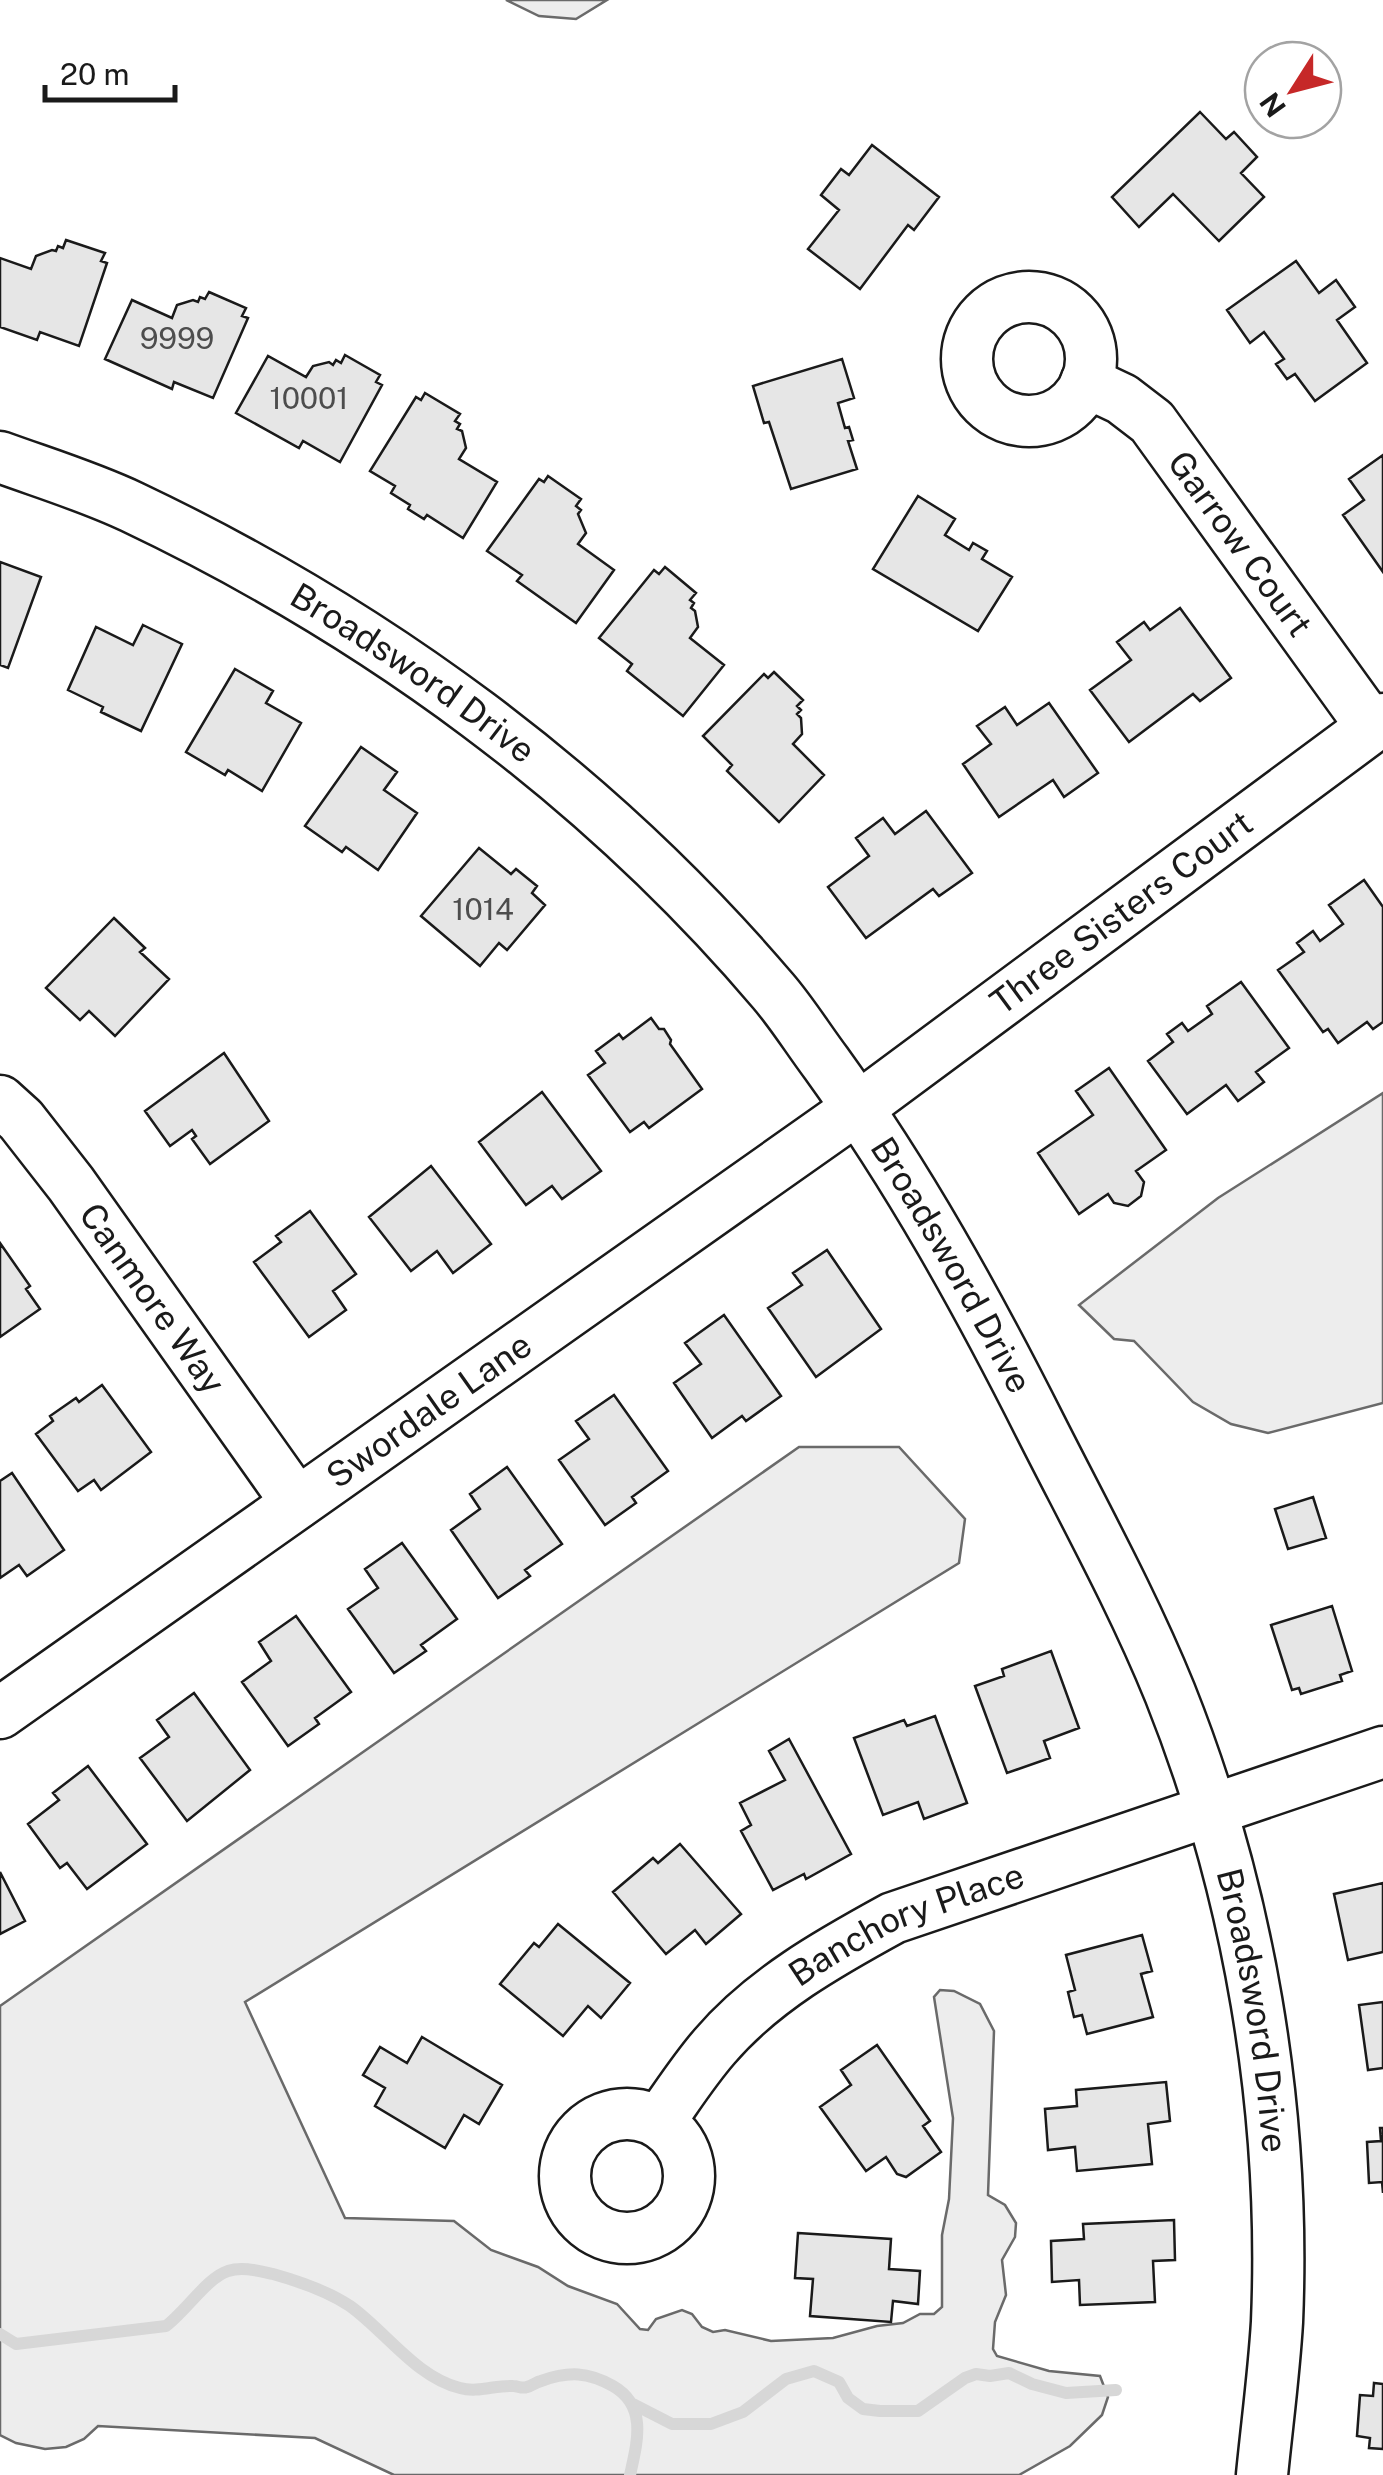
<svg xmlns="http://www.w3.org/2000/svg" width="1383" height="2475" font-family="'Public Sans',sans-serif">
  <rect width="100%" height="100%" fill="#fff"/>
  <path fill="#ededed" stroke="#6a6a6a" stroke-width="2.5" d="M506 0H607L576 19 539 16Z
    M1383 1093V1403L1268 1433 1231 1424 1193 1402 1134 1341 1114 1339 1079 1305 1218 1198Z
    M799 1447H899L965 1519 959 1563 245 2002 345 2218 454 2221 491 2250 538 2267 568 2286 617 2304 640 2329 648 2330 656 2319 682 2310 692 2314 702 2327 713 2332 725 2330 771 2341 833 2338 877 2326 903 2323 920 2314H934L942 2307V2235L949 2199 953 2118 934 1997 940 1990 954 1991 980 2004 994 2031 988 2195 1005 2205 1016 2223 1015 2237 1002 2260 1006 2295 995 2322 993 2349 997 2356 1049 2371 1100 2376 1108 2397 1102 2415 1070 2446 1019 2475H394L315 2438 98 2426 84 2439 66 2447 45 2449 16 2443 0 2435V2006Z"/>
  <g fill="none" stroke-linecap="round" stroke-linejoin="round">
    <path stroke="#d7d7d7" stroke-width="12" d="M0 2334 16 2344 166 2326C185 2312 208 2277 228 2271 242 2266 259 2271 273 2274 298 2281 329 2292 350 2306 385 2331 417 2378 460 2388 478 2393 495 2385 513 2386 519 2386 521 2389 527 2387 532 2386 536 2382 541 2381 569 2371 588 2372 613 2386 648 2406 637 2443 630 2475
      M633 2404 672 2424H711L743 2412 786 2379 814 2371 839 2382 848 2398 863 2409 880 2411H918L965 2378 976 2374 990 2376 1009 2373 1032 2384 1066 2393 1116 2390"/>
  </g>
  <path fill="#e6e6e6" stroke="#1a1a1a" stroke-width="2.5" d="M1200 112 1226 139 1234 132 1257 157 1241 173 1264 197 1219 241 1173 194 1139 227 1112 197Z
    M872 145 939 197 914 230 908 225 860 289 808 249 839 210 821 195 841 169 849 175Z
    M66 240 105 253 101 261 107 263 79 346 40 332 37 340 0 327V258L31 269 36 256 52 250 56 251 58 246 63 248Z
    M1296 261 1319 293 1336 280 1355 307 1337 320 1367 363 1315 401 1295 374 1287 379 1276 364 1284 359 1264 332 1250 343 1227 310Z
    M209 292 246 308 242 316 248 318 213 398 174 382 172 389 105 359 132 300 172 318 177 305 193 300 198 302 200 297 205 299Z
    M345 355 380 375 376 382 382 385 340 462 303 441 299 448 236 413 268 356 306 377 313 366 329 362 333 365 336 360 341 363Z
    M842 359 854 398 838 403 845 428 849 427 853 440 848 441 857 469 791 489 769 422 764 423 753 386Z
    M425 393 460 414 455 421 460 424 457 429 462 431 466 448 459 459 497 482 463 538 427 515 424 519 408 509 410 505 391 493 395 486 370 471 416 397 421 400Z
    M1383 455V572L1343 515 1364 500 1349 479Z
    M548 476 581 499 576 506 581 510 578 514 586 533 578 544 614 570 576 623 517 581 522 575 487 551 539 479 544 482Z
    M918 496 955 519 945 535 969 550 973 543 987 551 982 559 1012 577 978 631 873 569Z
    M0 562 41 577 8 668 0 665Z
    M665 567 696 593 690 600 694 603 691 608 695 611 698 627 690 638 724 665 683 716 627 671 632 664 599 638 654 570 659 574Z
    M1180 608 1231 678 1200 701 1193 694 1129 742 1090 690 1131 660 1117 642 1144 622 1150 630Z
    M143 625 182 644 141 731 101 712 103 707 68 690 96 627 133 645Z
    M235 669 273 691 266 703 301 723 262 791 228 770 225 775 186 752Z
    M774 672 803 700 797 706 801 710 797 714 801 718 802 734 793 744 824 775 779 822 727 771 732 765 703 736 764 674 768 678Z
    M1049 703 1098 773 1064 797 1053 780 999 817 963 764 991 744 977 726 1005 707 1017 725Z
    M361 747 397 772 384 790 417 813 378 870 346 847 342 852 305 826Z
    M926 811 972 873 939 896 933 889 866 938 828 887 869 856 856 838 883 818 895 834Z
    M479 848 511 874 516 869 537 886 532 893 545 905 507 950 499 943 480 966 421 916Z
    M1364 880 1383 907V1022L1373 1029 1367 1022 1338 1043 1328 1029 1323 1032 1278 970 1304 952 1297 943 1313 931 1320 941 1343 924 1329 905Z
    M114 918 145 948 140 952 169 979 115 1036 89 1011 80 1020 46 988Z
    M1241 982 1289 1048 1256 1072 1264 1082 1238 1101 1226 1085 1187 1114 1148 1061 1173 1042 1167 1034 1182 1023 1188 1031 1212 1014 1207 1006Z
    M651 1018 659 1029H664L671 1040 670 1044 702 1089 649 1128 644 1122 630 1132 588 1075 605 1063 596 1051 619 1034 623 1039Z
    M224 1053 269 1121 210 1164 192 1139 196 1136 192 1130 170 1146 145 1111Z
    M1109 1068 1166 1150 1136 1171 1144 1182 1141 1196 1128 1206 1114 1203 1108 1194 1079 1214 1038 1153 1093 1115 1076 1091Z
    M542 1092 601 1171 562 1199 552 1186 526 1205 479 1142Z
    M431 1166 491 1244 453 1273 437 1251 411 1271 369 1217Z
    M310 1211 356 1274 333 1291 346 1310 309 1337 254 1262 281 1242 276 1236Z
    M0 1243 30 1286 26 1289 40 1309 0 1337Z
    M827 1250 881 1329 816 1377 768 1308 802 1285 793 1273Z
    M724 1315 781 1396 746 1421 742 1416 712 1438 674 1383 701 1364 685 1343Z
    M102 1385 151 1452 101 1490 94 1480 78 1491 36 1434 53 1421 50 1416 76 1398 79 1402Z
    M614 1395 668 1471 632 1497 636 1503 605 1525 559 1460 589 1439 576 1421Z
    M507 1467 562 1544 525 1570 530 1576 498 1598 451 1530 480 1509 470 1494Z
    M12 1473 64 1550 27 1576 19 1565 0 1578V1481Z
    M1313 1497 1326 1538 1288 1549 1275 1509Z
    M402 1543 457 1619 421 1645 426 1651 394 1673 348 1609 378 1588 365 1569Z
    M1332 1606 1352 1671 1340 1675 1342 1681 1301 1694 1299 1688 1292 1690 1271 1625Z
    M296 1616 351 1692 315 1718 319 1724 288 1746 242 1682 271 1661 259 1642Z
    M1051 1651 1079 1728 1044 1741 1050 1758 1007 1773 975 1686 1004 1676 1002 1669Z
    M194 1693 250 1770 187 1821 140 1758 169 1737 157 1720Z
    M935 1716 967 1803 924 1819 918 1802 883 1815 854 1738 904 1720 907 1726Z
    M789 1739 851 1854 806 1879 804 1874 773 1890 741 1831 751 1825 740 1803 785 1780 769 1751Z
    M88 1766 147 1844 87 1889 67 1863 60 1868 28 1824 59 1800 53 1793Z
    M680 1844 741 1914 706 1944 695 1930 666 1954 613 1892 653 1858 658 1863Z
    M0 1872 25 1921 0 1934Z
    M1383 1883V1952L1348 1960 1334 1894Z
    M558 1924 630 1983 601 2018 588 2006 563 2036 500 1984 534 1943 539 1947Z
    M1142 1935 1152 1971 1141 1974 1153 2017 1087 2034 1082 2015 1074 2017 1068 1992 1075 1990 1066 1955Z
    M1383 2002V2068L1368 2070 1359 2005Z
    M422 2037 502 2085 479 2124 464 2115 445 2148 375 2106 385 2088 363 2075 380 2047 407 2063Z
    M877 2045 930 2121 923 2126 941 2152 906 2177 897 2174 886 2157 866 2171 820 2107 851 2085 841 2070Z
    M1166 2082 1170 2121 1148 2124 1152 2164 1077 2171 1075 2147 1048 2150 1045 2109 1077 2106 1076 2090Z
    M1380 2128H1383V2193L1382 2182 1369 2183 1367 2142 1381 2141Z
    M1174 2220 1175 2260 1153 2261 1155 2302 1080 2305 1079 2280 1052 2282 1051 2241 1084 2239 1083 2224Z
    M798 2233 891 2239 889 2269 920 2271 918 2304 893 2301 891 2322 810 2316 813 2279 795 2278Z
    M1374 2383 1383 2384V2449L1369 2448 1370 2438 1357 2436 1360 2395 1373 2396Z"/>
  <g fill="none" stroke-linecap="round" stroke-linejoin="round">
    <g stroke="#1a1a1a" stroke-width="55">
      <g id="minor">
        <circle cx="1029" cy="359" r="62"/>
        <path id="s1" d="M1086 382 1122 399 1152 422 1372 727"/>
        <path id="s2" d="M0 457C44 473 90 487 132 507 376 623 597 784 773 991 792 1013 808 1039 826 1063 909 1178 977 1301 1041 1428 1085 1515 1133 1602 1170 1693 1249 1891 1286 2109 1277 2322 1274 2373 1267 2424 1262 2475"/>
        <path id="s3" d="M0 1101 21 1120 71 1184 297 1503"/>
        <path id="s4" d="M0 1713 858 1108 1383 719"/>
        <circle cx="627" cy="2176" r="62"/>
        <path id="s5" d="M659 2122C677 2097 694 2070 715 2046 763 1990 829 1953 893 1918L1383 1752"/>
      </g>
    </g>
    <use href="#minor" stroke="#fff" stroke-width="50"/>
  </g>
  <g text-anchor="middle" stroke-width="8" stroke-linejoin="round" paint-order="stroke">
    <g font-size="30" fill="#4d4d4d">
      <text x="177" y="349">9999</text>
      <text x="309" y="409">10001</text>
      <text x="483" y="920">1014</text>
    </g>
    <g font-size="35" fill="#1a1a1a" stroke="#fff">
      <text dy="12" stroke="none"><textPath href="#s1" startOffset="228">Garrow Court</textPath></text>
      <text dy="12" stroke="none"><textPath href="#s2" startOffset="468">Broadsword Drive</textPath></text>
      <text dy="12" stroke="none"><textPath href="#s4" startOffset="1378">Three Sisters Court</textPath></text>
      <text dy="12" stroke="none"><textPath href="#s2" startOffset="1278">Broadsword Drive</textPath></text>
      <text dy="12" stroke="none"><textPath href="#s3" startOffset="250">Canmore Way</textPath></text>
      <text dy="12" stroke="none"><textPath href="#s4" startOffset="525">Swordale Lane</textPath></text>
      <text dy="12" stroke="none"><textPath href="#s5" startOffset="325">Banchory Place</textPath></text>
      <text dy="12" stroke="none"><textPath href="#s2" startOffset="2088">Broadsword Drive</textPath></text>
    </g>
  </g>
  <g transform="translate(1293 90) rotate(234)"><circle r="48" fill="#ffffff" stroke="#a3a3a3" stroke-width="2.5"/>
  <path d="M0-8L18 38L0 25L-18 38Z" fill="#c62828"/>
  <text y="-15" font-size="28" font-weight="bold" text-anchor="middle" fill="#1a1a1a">N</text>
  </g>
  <path d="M45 85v15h130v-15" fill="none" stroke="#1a1a1a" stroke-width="5"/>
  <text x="60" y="85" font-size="30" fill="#1a1a1a" stroke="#ffffff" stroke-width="8" paint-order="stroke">20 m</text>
</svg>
